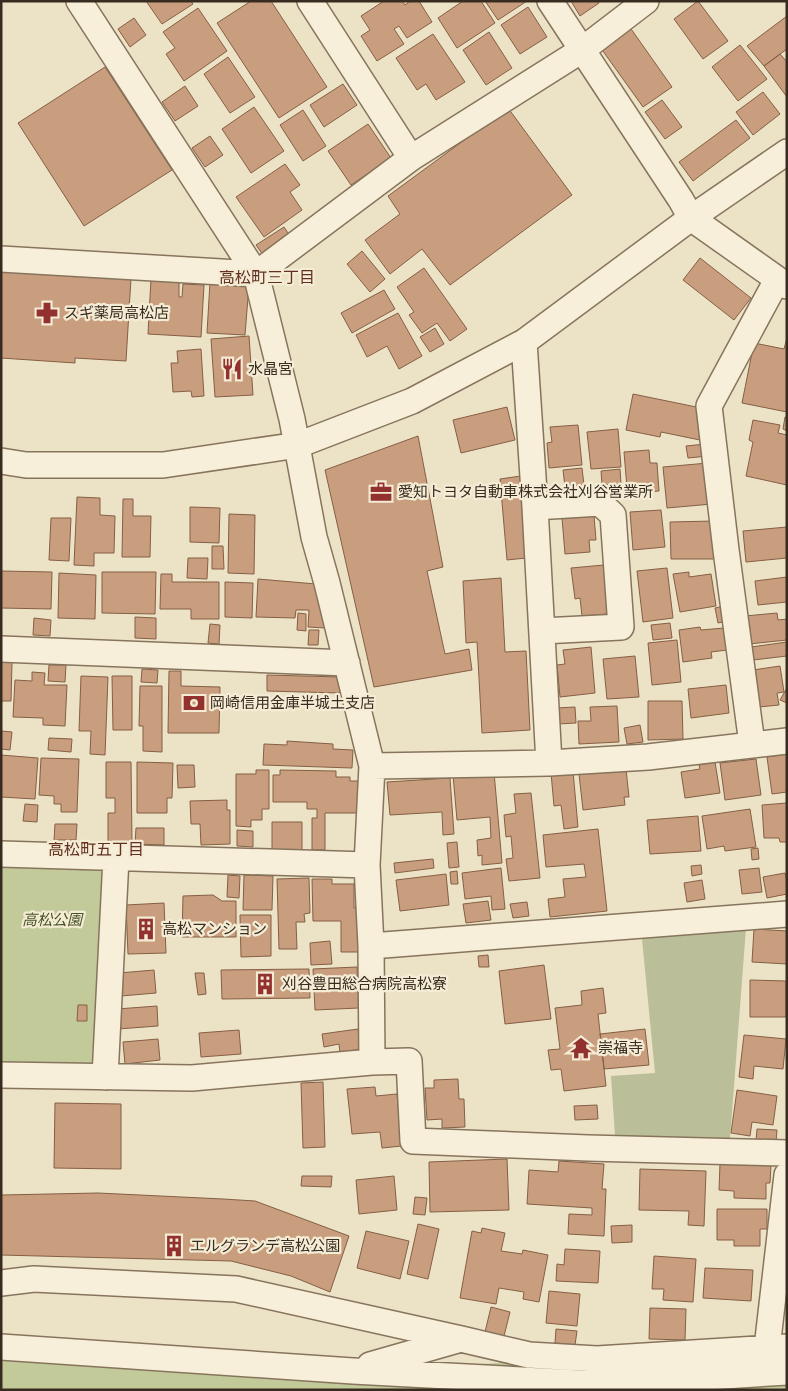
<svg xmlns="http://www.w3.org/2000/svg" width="788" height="1391" font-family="'Source Serif 4','Noto Sans JP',serif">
  <rect width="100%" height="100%" fill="#ece2c6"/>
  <path fill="#c3ca9a" d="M1 865 105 868 95 1068 1 1066Z
    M787 1347V1390H1V1348L353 1371Z"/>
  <path fill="#babf99" d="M746 928 730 1139 615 1136 611 1076 655 1073 642 939Z"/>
  <path fill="#c99e7e" stroke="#855f44" d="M146 1H191L193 4 162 24Z
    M251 1H271L327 87 279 118 217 23Z
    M384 1H402L405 5 410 1H419L432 22 407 38 399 26 394 29 404 44 377 61 361 36 370 30 361 16Z
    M463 1H481L495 23 457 48 438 18Z
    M485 1H527L498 20Z
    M571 1H598L599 3 580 16Z
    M698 1 728 41 703 59 674 19Z
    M528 7 547 37 520 54 501 25Z
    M198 8 227 51 184 81 166 54 175 48 163 32Z
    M787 16V49L764 66 747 46Z
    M134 18 146 35 130 47 118 29Z
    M629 26 672 87 643 107 600 47Z
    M489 32 512 68 486 85 463 50Z
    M433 34 465 82 436 100 426 84 417 90 396 58Z
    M740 45 767 79 738 101 712 67Z
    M780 54 787 62V97L764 66Z
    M228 57 255 97 230 113 204 74Z
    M105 67 172 170 84 226 18 123Z
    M343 84 357 105 324 127 310 105Z
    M185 86 198 106 175 121 162 102Z
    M763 92 780 114 753 135 736 112Z
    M662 100 682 127 665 139 645 112Z
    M254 107 284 151 251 173 222 129Z
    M508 108 572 195 450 285 422 249 390 274 365 240 400 214 388 196Z
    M303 110 326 146 303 161 280 125Z
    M736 120 750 138 693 181 679 162Z
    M368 124 391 158 351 185 328 151Z
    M210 136 223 155 205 167 192 148Z
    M285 164 300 185 290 192 302 210 264 237 236 197Z
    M284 227 290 236 263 255 256 245Z
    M362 251 385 279 370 292 347 264Z
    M700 258 751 298 734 320 683 280Z
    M424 268 467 329 450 341 437 323 422 333 409 315 414 312 397 287Z
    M1 270 131 278 126 361 75 358V363L1 358Z
    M151 279 179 280V297H182L183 284 204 285 201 337 148 334Z
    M210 282 249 285 245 335 207 333Z
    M384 290 395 309 352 333 341 313Z
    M398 313 422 356 399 369 387 346 367 357 356 335Z
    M435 328 444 344 430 352 420 337Z
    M249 336 253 395 215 397 211 339Z
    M787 338V412L742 403 754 343 784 349Z
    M201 349 204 396 192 397 191 391 173 392 171 363H178L177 351Z
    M633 394 706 409 700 440 661 432 660 437 626 430Z
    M507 407 515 440 461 453 453 420Z
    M785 417H787V431L783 429Z
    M753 420 780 425 778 433 787 435V485L746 476 753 442 749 440Z
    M578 425 582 465 549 468 547 443 552 442 550 427Z
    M618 429 621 467 591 469 587 432Z
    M418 436 443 567 427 571 445 654 469 649 472 670 374 687 325 470Z
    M706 444 708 456 688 458 686 446Z
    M649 450 650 463H657L659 491 645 492 644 486 627 488 624 452Z
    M708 463 712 504 667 508 663 467Z
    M582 468 584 485 565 487 563 470Z
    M620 469 621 484 602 485 601 471Z
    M521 476 526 558 507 560 500 479Z
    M77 497 100 498V515L115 516 114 553H94V566L74 565Z
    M123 499H133V516H151L150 557H122Z
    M190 507 220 508 219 543 190 542Z
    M661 510 665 547 633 550 630 512Z
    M229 514 255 515 254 574 228 573Z
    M594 516 596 540H589L590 552 565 554 562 518Z
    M51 518H71L69 561 49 560Z
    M714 521 715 559H671L670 522Z
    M787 527V558L746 562 743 531Z
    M212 546H223L224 569H212Z
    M188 558H208L207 579 187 578Z
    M604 565 608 614 582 616 580 598 575 599 571 568Z
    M667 568 673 618 643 622 637 571Z
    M1 571 52 572 51 609 1 608Z
    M102 572H156L155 614 102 613Z
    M689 572V577L711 574 716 606 680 612 673 574Z
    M59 573 96 575 95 619 58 618Z
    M161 574H172V582H219V619H191V609H160Z
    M787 577V602L758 605 755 581Z
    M501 578 505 652 526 651 530 730 482 733 477 642 466 643 463 581Z
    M258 579 316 584 325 628 308 627 309 610H296L295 618 256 617Z
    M225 582 253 583 252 618 225 617Z
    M724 606 727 621 718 623 715 608Z
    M298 613 306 614V631L297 630Z
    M777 613 778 620 787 619V640L749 644 745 616Z
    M135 617 156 618V639L135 638Z
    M34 618 51 620 50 636 33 635Z
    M670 623 672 638 653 640 651 625Z
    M210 624 220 625 219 644 208 643Z
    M700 627 701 630 724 628 727 650 711 652 712 658 683 662 679 630Z
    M309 630H319L318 645H308Z
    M677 640 681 682 652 685 648 643Z
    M787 642V656L753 660 751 647Z
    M591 647 595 693 560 697 557 665 565 664 563 650Z
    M635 656 639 697 607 699 603 659Z
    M1 662H12L11 701H1Z
    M49 665H66L65 682 48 681Z
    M780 666 784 692 777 693 779 705 759 707 753 670Z
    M142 669 158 670 157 683 141 682Z
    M169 671H181V686L220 687 219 733H168Z
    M32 672 45 673 44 685H67L65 726 43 725V718L13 717 15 680 32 681Z
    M267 675 340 677V693L267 691Z
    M81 676 108 677 105 755 90 754 91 731H79Z
    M112 676H132V730H113Z
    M726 685 729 713 691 718 688 689Z
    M140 686H162V752L143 751V726H139Z
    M787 688V703L780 700Z
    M648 701H682L683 739 648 740Z
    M617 706 619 742 579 744 578 721H591L590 707Z
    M575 707 576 723 558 724 557 708Z
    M640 725 643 742 627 744 624 728Z
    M1 731 12 732 10 750 1 749Z
    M49 738 72 739 71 752 48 750Z
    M287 741 333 744V749L353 750 352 768 263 765 264 744 287 745Z
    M787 754V792L772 794 767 757Z
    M1 755 38 758 35 799 1 797Z
    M41 758 79 759 77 812H61V804H54V796L39 795Z
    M756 759 761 795 725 800 720 763Z
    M106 762H131L132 842H108V813H115V798H106Z
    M137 762 173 763 172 798H167V813H137Z
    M715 762 720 793 685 798 681 772 700 769 699 765Z
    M177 765H194L195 787 178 788Z
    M626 769 629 797H624L625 805 583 810 579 774Z
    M256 770H269V809H262V820H251V827L236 826V774H256Z
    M280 770 336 771V777H350V781H358V813H325V850H312V818H317V809H307V802H273V775H280Z
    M573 771 578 827 564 829 561 805 554 806 551 773Z
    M494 772 502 863 482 865V855L478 856 477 840 491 838 490 817 457 820 453 775Z
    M450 778 454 834 443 835 442 812 390 815 387 782Z
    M531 793 540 878 509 881 506 859 513 858 511 836 506 837 504 815 516 813 514 794Z
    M227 800V810H230V844L201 845 200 824H191L190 801Z
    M787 803V842H780L779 838H764L762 805Z
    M25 804 38 805 37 822 23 821Z
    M750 809 756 847 725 851 724 846 707 849 702 816Z
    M698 816 701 851 650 854 647 820Z
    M272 822H302V851L272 850Z
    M55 824H77L76 840H54Z
    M136 828H164V845L135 844Z
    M598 829 607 911 550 917 548 899 565 897 563 879 586 877 584 864 546 867 543 835Z
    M237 830 253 831V847L237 846Z
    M457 842 459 867 449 868 447 843Z
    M758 848 759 859 752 860 751 849Z
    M433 859 434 868 395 873 394 863Z
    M701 865 702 874 692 876 691 866Z
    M501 868 505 909 492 910 491 896 465 899 462 873Z
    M759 868 762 892 742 894 739 870Z
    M457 871 458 884H451L450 872Z
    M785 873 787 882V894L767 898 763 877Z
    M446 874 449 905 400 911 396 880Z
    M228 875 240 876 239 898 227 897Z
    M244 875 273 876 272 910H243Z
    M309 878 310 913 304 914 305 922H296L297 949H279L277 879Z
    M312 879H332V884H354V908L360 907 361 952H341V921H313Z
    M702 880 705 899 687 902 684 883Z
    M213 895 222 901H236V937H182L183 896Z
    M488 901 491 920 466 923 463 904Z
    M527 902 529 916 513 918 510 904Z
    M164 903 166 953 128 954 126 905Z
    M240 915H271V956L241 957Z
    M754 929 787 931V964L752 962Z
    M330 941 332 964 311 965 310 943Z
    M488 955 489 967H479L478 956Z
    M544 965 551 1019 505 1024 499 971Z
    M357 967 359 1008 315 1010 313 969Z
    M309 969 310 998 222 999 221 970Z
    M154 970 156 993 121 996 119 973Z
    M195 973H204L206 994 198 995Z
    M750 980 786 981V1017H750Z
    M603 988 606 1013 598 1014 606 1086 564 1091 561 1069 551 1070 548 1050 560 1049 555 1008 582 1005 581 991Z
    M78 1005H87V1021H77Z
    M157 1006 158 1026 118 1029 117 1009Z
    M358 1029 361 1049 340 1053 339 1044 324 1047 322 1034Z
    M645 1029 649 1065 604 1069 600 1034Z
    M239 1030 241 1054 201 1057 199 1033Z
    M744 1035 786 1039 783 1069 754 1066 753 1079 739 1077Z
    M158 1039 160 1060 125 1064 123 1042Z
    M458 1079 459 1099H464L465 1127 442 1128V1119L427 1120 425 1088H434V1080Z
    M323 1082 325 1147 303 1148 301 1083Z
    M375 1087 376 1096 397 1094 402 1146 382 1148 380 1132 352 1134 347 1089Z
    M737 1090 777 1096 773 1125 752 1122 750 1136 731 1133Z
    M55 1103 121 1104V1169L54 1168Z
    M597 1105 598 1119 575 1120 574 1106Z
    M757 1129 777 1130 776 1142 756 1141Z
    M507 1159 509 1210 430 1212 429 1162Z
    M559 1161 604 1164 602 1189H606L604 1236 568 1234 569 1214 592 1215V1208L527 1204 529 1170 558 1172Z
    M720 1164 771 1165 770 1183H766V1199L734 1198V1191L719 1190Z
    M640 1169 706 1171 704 1226 688 1225 689 1211 639 1210Z
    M302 1176H332L331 1187 301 1186Z
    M394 1176 397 1210 359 1214 356 1180Z
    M98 1193 223 1199 255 1201 349 1236 330 1292 291 1276 231 1261 1 1255V1195Z
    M415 1197 427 1198 425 1215 413 1214Z
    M717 1209H767V1229H760V1246H734V1240H717Z
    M418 1224 439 1229 428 1279 407 1274Z
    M632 1225V1242L612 1243 611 1226Z
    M482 1228 505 1233 501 1251 522 1254 523 1250 548 1255 539 1302 523 1299 524 1292 499 1288 496 1304 460 1298 472 1231 481 1233Z
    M366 1231 409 1241 400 1279 357 1268Z
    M565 1249 600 1251 598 1283 556 1281 557 1264 564 1265Z
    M654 1256 696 1259 693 1302 663 1300 664 1289H652Z
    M705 1268 753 1270 751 1301 703 1298Z
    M549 1291 580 1294 577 1326 546 1323Z
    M491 1307 510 1312 504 1336 485 1332Z
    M650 1308 686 1309 685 1340 649 1339Z
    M556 1329 577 1331 575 1345 555 1343Z"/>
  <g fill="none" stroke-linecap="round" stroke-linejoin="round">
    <g stroke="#87745d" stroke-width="28">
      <path id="minor" d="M79 1 256 274 292 419 314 537 327 583 372 766 367 865
        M310 1 411 158
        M550 1 681 200 691 218 787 286
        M1 259 256 274 411 158 582 50 646 1
        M524 342 535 507 549 763
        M1 461 26 465H163L298 445 412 401 524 342 691 218 787 152
        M535 507 600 503 613 515 621 627 542 631
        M1 649 347 663
        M752 744 726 550 709 406 777 280
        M372 766 549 763 648 757 787 741
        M1 854 367 865 371 946 372 1062 409 1061 413 1141 588 1148 787 1153
        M371 946 787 914
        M1 1075 192 1078 372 1062
        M105 1077 116 858
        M1 1283 34 1279 236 1289 461 1339
        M1 1347 353 1371 598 1384 787 1372
        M767 1348 787 1175
        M370 1365 461 1339 529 1355 597 1359 787 1347"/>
    </g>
    <use href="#minor" stroke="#f7efd9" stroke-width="25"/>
  </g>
  <defs>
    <g id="pharmacy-bare" transform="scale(1.725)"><path d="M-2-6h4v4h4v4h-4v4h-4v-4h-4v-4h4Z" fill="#93312f" stroke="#f4ecd5" stroke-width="2.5" paint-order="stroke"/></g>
    <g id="restaurant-bare" transform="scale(1.725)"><path d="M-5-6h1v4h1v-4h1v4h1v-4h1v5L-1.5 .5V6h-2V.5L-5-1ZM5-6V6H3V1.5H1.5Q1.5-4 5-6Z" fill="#93312f" stroke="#f4ecd5" stroke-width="2.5" paint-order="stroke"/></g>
    <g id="office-bare" transform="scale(1.725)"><path d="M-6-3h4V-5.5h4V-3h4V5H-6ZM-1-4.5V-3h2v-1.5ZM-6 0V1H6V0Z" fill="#93312f" stroke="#f4ecd5" stroke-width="2.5" paint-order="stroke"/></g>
    <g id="bank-bare" transform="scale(1.725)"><path d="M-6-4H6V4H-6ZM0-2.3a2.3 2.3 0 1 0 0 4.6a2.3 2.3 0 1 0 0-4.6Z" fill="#93312f" stroke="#f4ecd5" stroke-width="2.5" paint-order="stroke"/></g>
    <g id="building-bare" transform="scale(1.725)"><path d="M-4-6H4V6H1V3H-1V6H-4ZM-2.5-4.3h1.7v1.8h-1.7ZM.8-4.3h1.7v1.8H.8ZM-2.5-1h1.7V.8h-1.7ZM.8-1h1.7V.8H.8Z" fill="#93312f" stroke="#f4ecd5" stroke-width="2.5" paint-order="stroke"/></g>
    <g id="temple-bare" transform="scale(1.725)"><path d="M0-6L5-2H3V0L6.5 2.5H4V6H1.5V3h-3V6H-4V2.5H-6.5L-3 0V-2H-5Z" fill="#93312f" stroke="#f4ecd5" stroke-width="2.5" paint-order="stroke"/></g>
  </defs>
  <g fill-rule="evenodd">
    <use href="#pharmacy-bare" x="47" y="313"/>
    <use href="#restaurant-bare" x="232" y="369"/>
    <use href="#office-bare" x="381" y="492"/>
    <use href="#bank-bare" x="194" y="703"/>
    <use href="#building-bare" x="146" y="929"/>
    <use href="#building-bare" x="265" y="984"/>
    <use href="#temple-bare" x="581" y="1048"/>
    <use href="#building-bare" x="174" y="1246"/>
  </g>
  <g text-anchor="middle" stroke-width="4.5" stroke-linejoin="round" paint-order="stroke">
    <g font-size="15" fill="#382c20" stroke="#f4ecd5" text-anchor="start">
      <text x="64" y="318">スギ薬局高松店</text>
      <text x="248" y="374">水晶宮</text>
      <text x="398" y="497">愛知トヨタ自動車株式会社刈谷営業所</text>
      <text x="210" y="708">岡崎信用金庫半城土支店</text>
      <text x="162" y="934">高松マンション</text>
      <text x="282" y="989">刈谷豊田総合病院高松寮</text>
      <text x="598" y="1053">崇福寺</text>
      <text x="190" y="1251">エルグランデ高松公園</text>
    </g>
    <g font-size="15" font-style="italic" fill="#475327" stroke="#f4ecd5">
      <text x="52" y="925">高松公園</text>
    </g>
    <g font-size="16" fill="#623021" stroke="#f4ecd5">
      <text x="267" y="283">高松町三丁目</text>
      <text x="96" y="855">高松町五丁目</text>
    </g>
  </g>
  <rect width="788" height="1391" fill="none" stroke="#382c20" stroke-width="5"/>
</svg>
